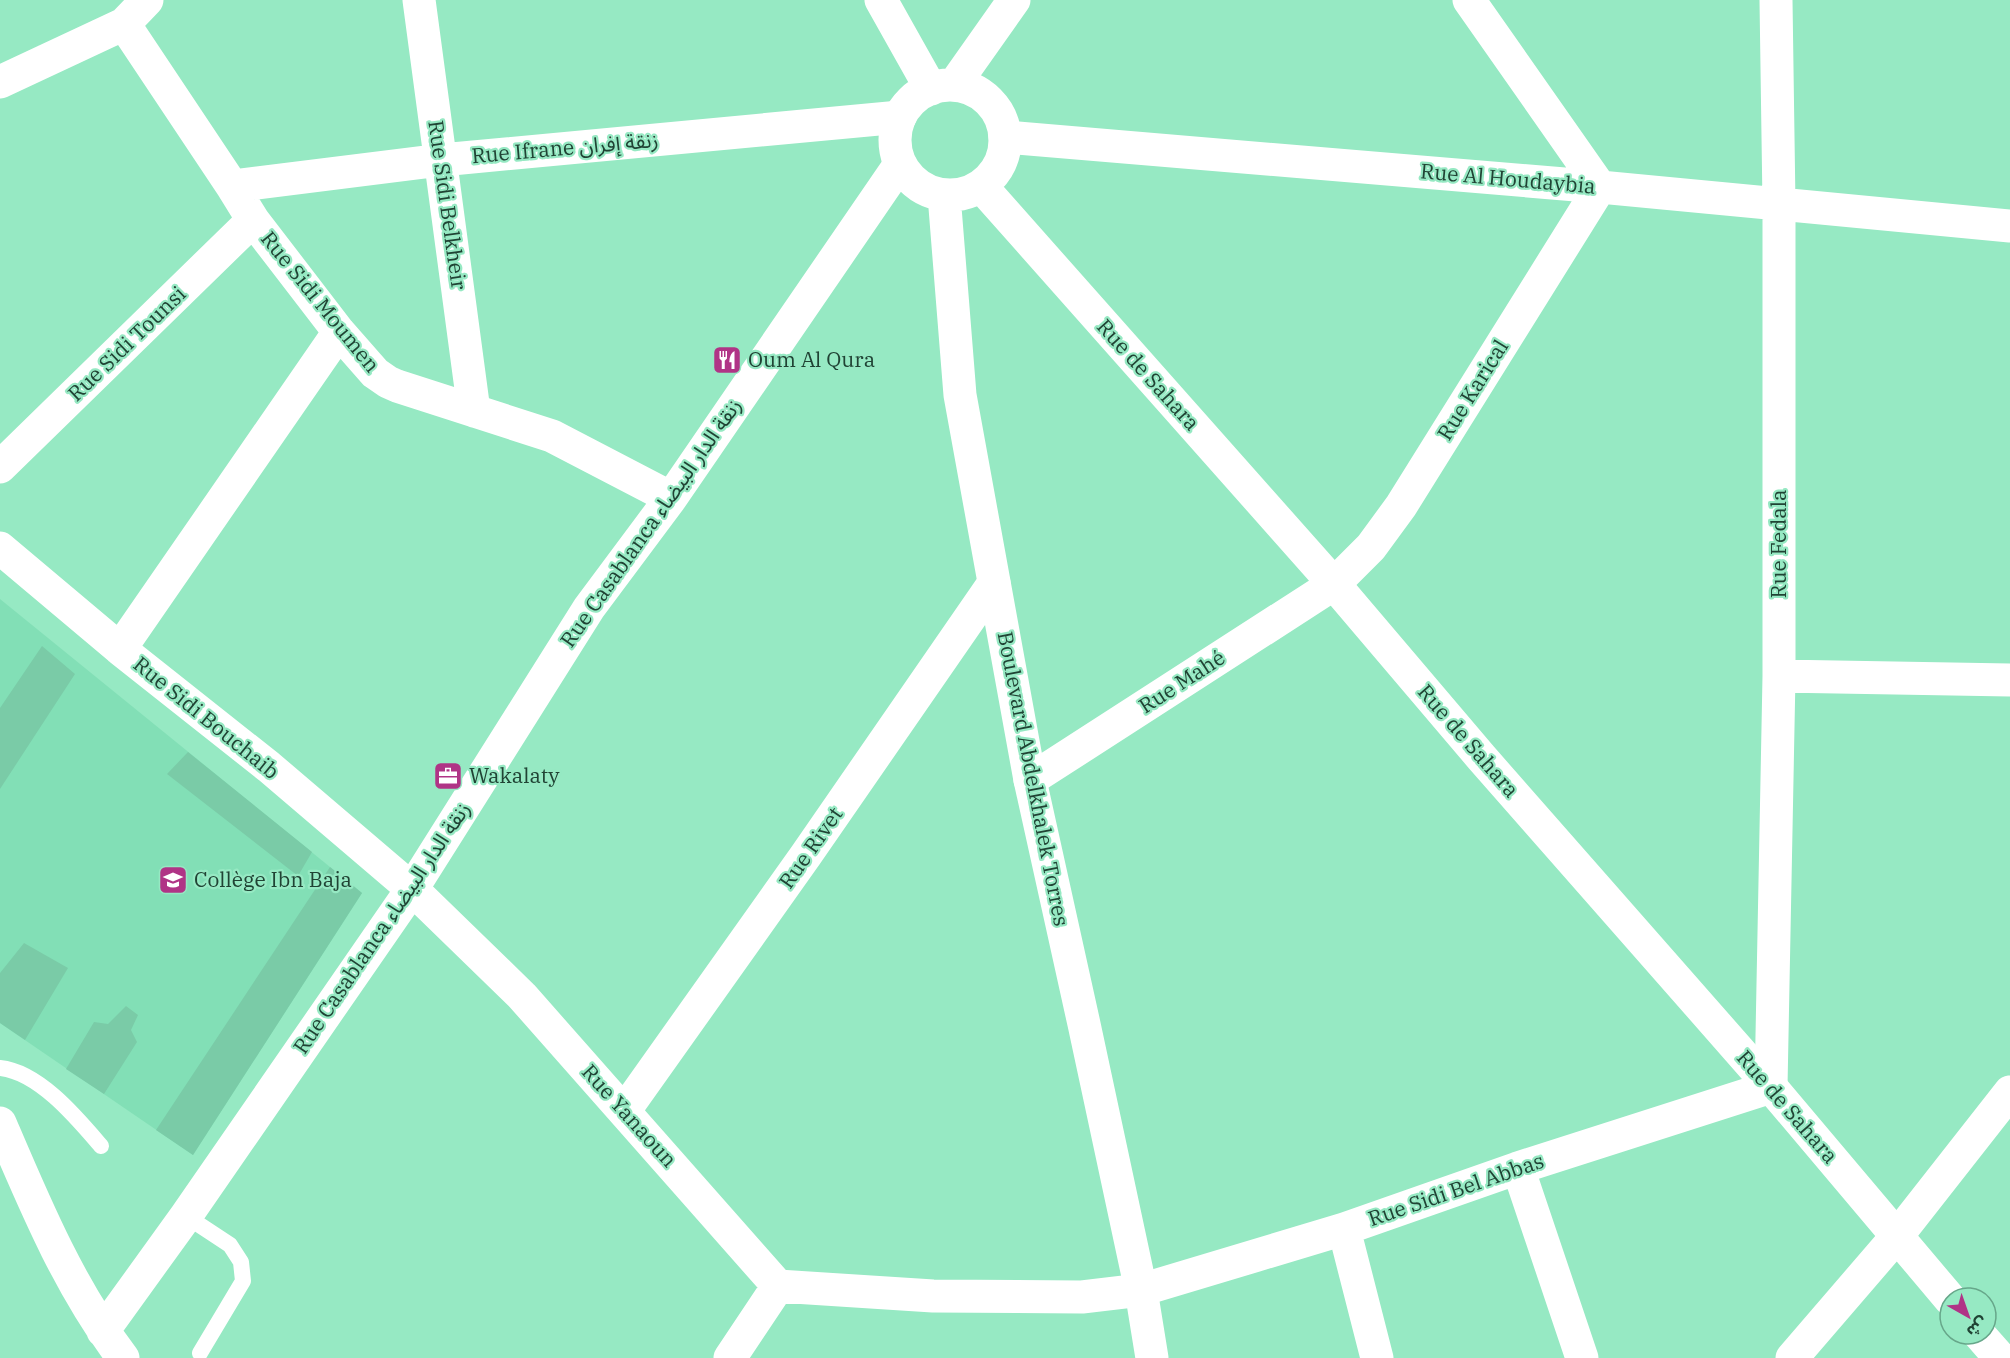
<svg xmlns="http://www.w3.org/2000/svg" width="2010" height="1358" font-family="'IBM Plex Serif','Noto Sans Arabic',serif">
  <rect width="100%" height="100%" fill="#96e9c3"/>
  <path fill="#82dfb6" d="M0 599 362 893 193 1155 0 1023Z"/>
  <path fill="#7acba7" d="M42 646 75 674 0 789V708Z
    M188 752 312 852 298 876 167 774Z
    M330 867 362 893 193 1155 156 1130Z
    M24 943 68 968 25 1040 0 1023V973Z
    M126 1006 138 1015 131 1030 137 1042 104 1094 66 1069 94 1022 108 1024Z"/>
  <g fill="none" stroke-linecap="round" stroke-linejoin="round">
    <path stroke="#fff" stroke-width="16" d="M0 1068C39 1072 77 1118 101 1146
      M186 1216 230 1245 241 1262 243 1281 200 1353"/>
    <path stroke="#fff" stroke-width="33" d="M419 0 474 411
      M124 24 232 186 253 220 339 332 375 373 388 382 397 386 552 436 671 498
      M0 82 124 24 147 0
      M1005 137 1600 187 2010 226
      M232 186 441 160 900 117
      M0 467 253 220
      M0 548 120 649 269 767 412 889 522 996 778 1286
      M120 649 339 332
      M1779 676 2010 680
      M1030 780 1334 584 1371 547 1401 506 1600 187 1469 0
      M625 1110 806 855 994 583
      M0 1123C35 1205 69 1287 123 1358
      M1518 1168 1582 1358
      M1344 1229 1377 1358
      M778 1286 933 1296 1082 1297 1141 1290 1344 1229 1518 1168 1771 1087 1779 676V205L1776 0
      M103 1331 186 1216 412 889 589 608 671 498 900 164
      M730 1358 778 1286
      M1792 1358 1897 1236 2010 1092"/>
    <path stroke="#fff" stroke-width="33" d="M881 0 931 89
      M954 85 1014 0
      M895 140a55 55 0 1 1 110 0a55 55 0 1 1-110 0Z
      M981 186 1334 584 1481 757 1771 1087 1950 1299
      M944 195 960 395 1030 780 1084 1024 1141 1290 1152 1358
      M1979 1334 2000 1358"/>
  </g>
  <defs>
    <g id="restaurant-square" transform="scale(1.5)"><rect x="-9" y="-9" width="18" height="18" rx="4" fill="#b03486" stroke="#96e9c3"/><path d="M-5-6h1v4h1v-4h1v4h1v-4h1v5L-1.5 .5V6h-2V.5L-5-1ZM5-6V6H3V1.5H1.5Q1.5-4 5-6Z" fill="#fff"/></g>
    <g id="office-square" transform="scale(1.5)"><rect x="-9" y="-9" width="18" height="18" rx="4" fill="#b03486" stroke="#96e9c3"/><path d="M-6-3h4V-5.5h4V-3h4V5H-6ZM-1-4.5V-3h2v-1.5ZM-6 0V1H6V0Z" fill="#fff"/></g>
    <g id="school-square" transform="scale(1.5)"><rect x="-9" y="-9" width="18" height="18" rx="4" fill="#b03486" stroke="#96e9c3"/><path d="M0-5L7-2L0 1L-7-2ZM-4 1L0 2.5L4 1V4Q0 6-4 4Z" fill="#fff"/></g>
  </defs>
  <g fill-rule="evenodd">
    <use href="#restaurant-square" x="727" y="360"/>
    <use href="#office-square" x="448" y="776"/>
    <use href="#school-square" x="173" y="880"/>
  </g>
  <g text-anchor="middle" stroke-width="4.5" stroke-linejoin="round" paint-order="stroke">
    <g font-size="21" fill="#204334" stroke="#96e9c3">
      <text transform="translate(565 148) rotate(-5)" y="7">Rue Ifrane زنقة إفران</text>
      <text transform="translate(1508 179) rotate(5)" y="7">Rue Al Houdaybia</text>
      <text transform="translate(447 205) rotate(82)" y="7">Rue Sidi Belkheir</text>
      <text transform="translate(320 302) rotate(51)" y="7">Rue Sidi Moumen</text>
      <text transform="translate(127 344) rotate(-44)" y="7">Rue Sidi Tounsi</text>
      <text transform="translate(1148 375) rotate(48)" y="7">Rue de Sahara</text>
      <text transform="translate(1473 390) rotate(-58)" y="7">Rue Karical</text>
      <text transform="translate(651 523) rotate(-55)" y="7">Rue Casablanca زنقة الدار البيضاء</text>
      <text transform="translate(1779 544) rotate(-90)" y="7">Rue Fedala</text>
      <text transform="translate(1182 682) rotate(-33)" y="7">Rue Mahé</text>
      <text transform="translate(206 718) rotate(39)" y="7">Rue Sidi Bouchaib</text>
      <text transform="translate(1468 741) rotate(49)" y="7">Rue de Sahara</text>
      <text transform="translate(1033 779) rotate(79)" y="7">Boulevard Abdelkhalek Torres</text>
      <text transform="translate(811 848) rotate(-55)" y="7">Rue Rivet</text>
      <text transform="translate(382 928) rotate(-56)" y="7">Rue Casablanca زنقة الدار البيضاء</text>
      <text transform="translate(1787 1107) rotate(49)" y="7">Rue de Sahara</text>
      <text transform="translate(629 1116) rotate(48)" y="7">Rue Yanaoun</text>
      <text transform="translate(1456 1190) rotate(-19)" y="7">Rue Sidi Bel Abbas</text>
    </g>
    <g font-size="21" fill="#204334" stroke="#96e9c3" text-anchor="start">
      <text x="748" y="367">Oum Al Qura</text>
      <text x="469" y="783">Wakalaty</text>
      <text x="194" y="887">Collège Ibn Baja</text>
    </g>
  </g>
  <g transform="translate(1968 1316) rotate(140)"><circle r="28" fill="#96e9c3" stroke="#67a78a" stroke-width="1.5"/>
  <path d="M0-4.5L10 22L0 15L-10 22Z" fill="#b03486"/>
  <text y="-9" font-size="16" font-weight="bold" text-anchor="middle" fill="#204334">ش</text>
  </g>
</svg>
